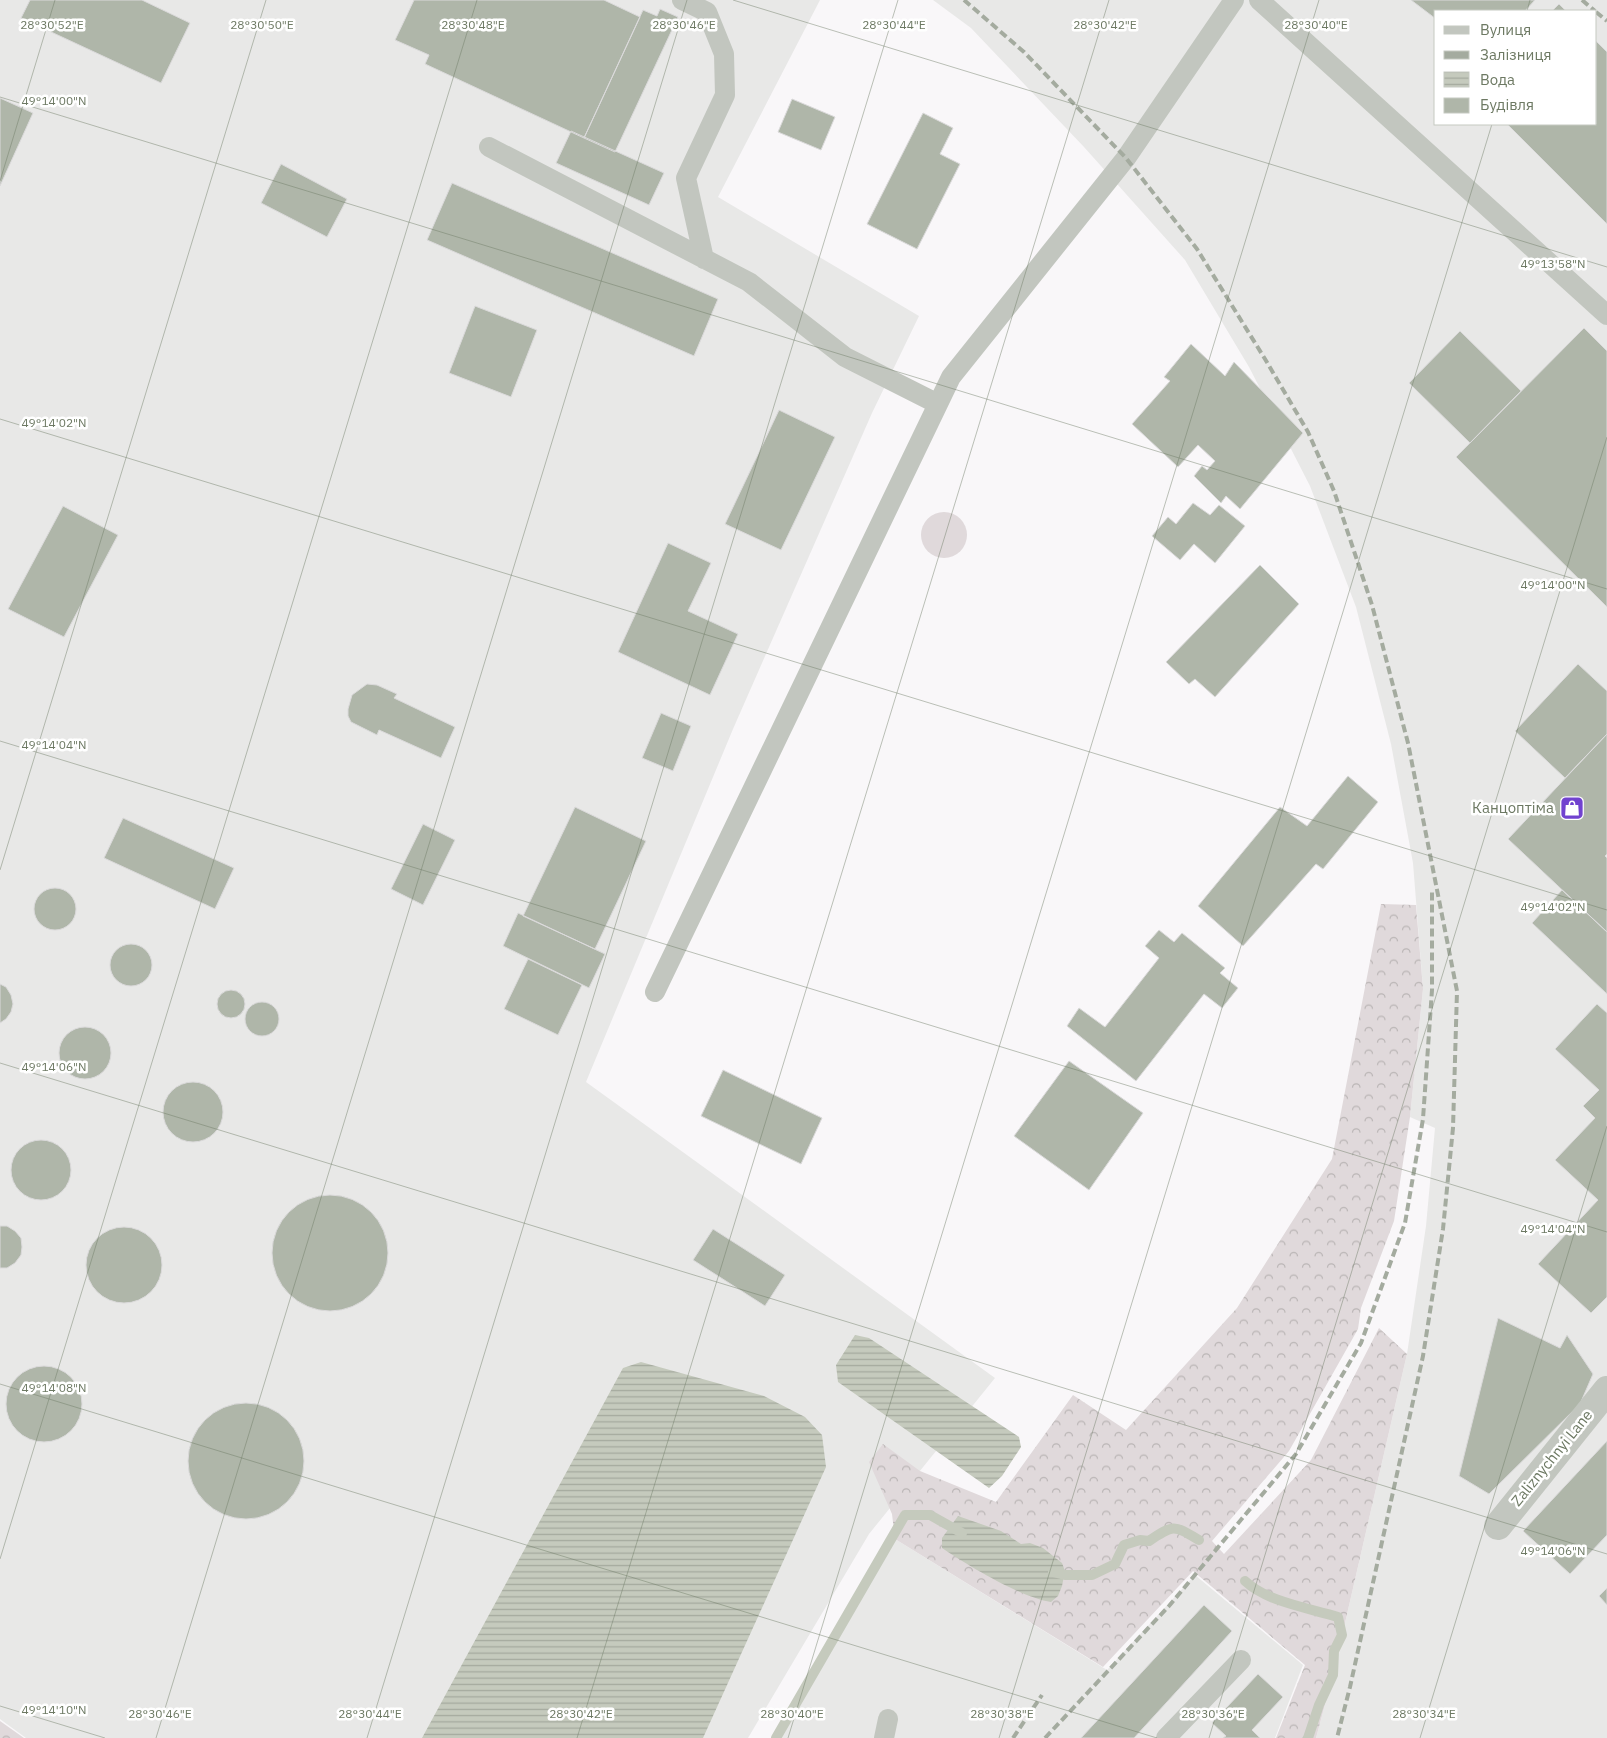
<svg xmlns="http://www.w3.org/2000/svg" width="1607" height="1738" font-family="'IBM Plex Sans',sans-serif">
  <defs>
    <pattern id="forest-crowns" width="20" height="18" patternUnits="userSpaceOnUse" patternTransform="scale(1.25)"><rect width="20" height="18" fill="#e0d9db"/><path d="M2 6a3 3 0 1 1 6 0M12 15a3 3 0 1 1 6 0" fill="none" stroke="#bab5b5"/></pattern>
    <pattern id="water-rules" width="6" height="5" patternUnits="userSpaceOnUse" patternTransform="scale(1.25)"><rect width="6" height="5" fill="#c5cabd"/><path d="M0 2.5h6" fill="none" stroke="#a4a99d"/></pattern>
  </defs>
  <rect width="100%" height="100%" fill="#f9f7f9"/>
  <path fill="#e8e8e7" fill-rule="evenodd" d="M0 0H820L718 197 919 316 872 413 733 729 586 1082 995 1378 869 1534 748 1738H26L0 1719Z
    M933 0H1607V1738H1316L1333 1675 1407 1354 1426 1226 1435 1128 1410 1117 1423 989 1413 863 1391 744 1356 607 1310 486 1249 367 1185 260 1084 147 971 28ZM1436 11H1596V124H1436Z
    M895 1539 1107 1670 1195 1575 1303 1665 1275 1738H778Z"/>
  <path fill="#e0d9db" d="M921 535a23 23 0 1 1 46 0a23 23 0 1 1-46 0Z"/>
  <path fill="url(#forest-crowns)" d="M1381 904 1416 905 1423 989 1410 1117 1394 1221 1361 1308 1358 1329 1289 1451 1212 1541 1224 1554 1311 1460 1379 1328 1407 1354 1333 1675 1316 1738H1276L1305 1665 1193 1571 1103 1667 895 1539 892 1514 869 1462 883 1444 920 1471 996 1502 1073 1395 1126 1430 1237 1308 1332 1159Z
    M0 1721 24 1738H0Z"/>
  <path fill="url(#water-rules)" d="M855 1335 869 1338 1019 1437 1021 1447 1002 1476 989 1488 838 1382 836 1365Z
    M641 1362 764 1396 805 1417 822 1435 826 1467 703 1738H422L623 1368Z
    M958 1516 1001 1531 1021 1544 1030 1543 1043 1548 1062 1563 1065 1571 1062 1586 1058 1596 1051 1602C1022 1598 967 1565 942 1548V1538Z"/>
  <g fill="none" stroke-linecap="round" stroke-linejoin="round">
    <path stroke="#c5cabd" stroke-width="10" d="M1053 1572 1065 1575H1092L1115 1564 1124 1545 1140 1540 1149 1541C1174 1524 1174 1525 1199 1540
      M1245 1581C1267 1602 1309 1608 1338 1617L1342 1635 1334 1651 1333 1675 1319 1705 1308 1738
      M776 1738 905 1515H930L962 1533"/>
  </g>
  <path fill="#afb6a9" stroke="#dbdadb" d="M30 0H142L190 23 161 83 21 18Z
    M414 0H604L640 17 584 138 425 64 429 55 395 40Z
    M1411 0H1535L1525 11H1436V19Z
    M1559 4 1566 11H1552Z
    M660 9 678 17 615 152 584 138 643 10 657 16Z
    M1596 41 1607 52V224L1507 124H1596Z
    M0 98 33 113 0 186Z
    M792 99 835 117 821 150 778 132Z
    M923 113 953 128 940 154 960 164 917 249 867 224Z
    M571 131 664 173 649 205 556 163Z
    M281 164 347 199 327 237 261 203Z
    M452 183 718 299 694 356 427 240Z
    M475 306 537 330 511 397 449 373Z
    M1584 328 1607 351V607L1456 457Z
    M1460 331 1521 391 1470 443 1409 383Z
    M1191 344 1225 376 1234 362 1303 433 1240 509 1226 496 1221 503 1194 476 1202 466 1207 470 1215 461 1198 445 1178 467 1132 424 1170 381 1164 377Z
    M779 410 835 437 781 550 725 524Z
    M1193 503 1210 515 1219 505 1245 526 1215 563 1194 544 1180 560 1152 536 1168 517 1176 524Z
    M63 506 118 535 64 637 8 609Z
    M668 543 711 563 688 611 738 634 710 695 618 652Z
    M1260 565 1299 604 1215 697 1195 679 1189 684 1166 662Z
    M1578 664 1607 691V734L1565 778 1515 731Z
    M367 684 377 685 397 694 394 698 455 727 441 758 379 730 377 735 351 722 348 716V709L352 695Z
    M661 713 691 726 673 771 642 758Z
    M1607 734V854L1605 856 1607 858V932L1508 839Z
    M1348 776 1378 802 1323 869 1316 864 1243 946 1198 906 1280 807 1307 826Z
    M575 807 646 841 595 949 523 916Z
    M123 818 234 868 215 909 104 858Z
    M423 824 455 840 423 905 391 889Z
    M34 909a21 21 0 1 1 42 0a21 21 0 1 1-42 0Z
    M1562 890 1607 932V994L1532 923Z
    M518 913 605 954 589 988 503 946Z
    M1159 930 1174 942 1182 933 1225 968 1220 973 1238 988 1222 1008 1204 994 1136 1081 1067 1026 1079 1008 1105 1027 1159 958 1145 946Z
    M110 965a21 21 0 1 1 42 0a21 21 0 1 1-42 0Z
    M528 959 582 985 558 1035 504 1009Z
    M0 984 6 987 11 995 13 1004 11 1012 6 1019 0 1023Z
    M217 1004a14 14 0 1 1 28 0a14 14 0 1 1-28 0Z
    M245 1019a17 17 0 1 1 34 0a17 17 0 1 1-34 0Z
    M1597 1004 1607 1013V1297L1591 1313 1538 1264 1598 1200 1555 1160 1595 1118 1583 1106 1599 1090 1555 1049Z
    M59 1053a26 26 0 1 1 52 0a26 26 0 1 1-52 0Z
    M1069 1061 1143 1113 1089 1190 1014 1136Z
    M723 1070 822 1118 801 1164 701 1116Z
    M163 1112a30 30 0 1 1 60 0a30 30 0 1 1-60 0Z
    M11 1170a30 30 0 1 1 60 0a30 30 0 1 1-60 0Z
    M272 1253a58 58 0 1 1 116 0a58 58 0 1 1-116 0Z
    M0 1226H7L15 1231 21 1238 22 1247 21 1255 15 1263 7 1268H0Z
    M86 1265a38 38 0 1 1 76 0a38 38 0 1 1-76 0Z
    M713 1229 785 1275 765 1306 693 1260Z
    M1498 1318 1560 1348 1567 1335 1593 1374 1580 1404 1489 1494 1459 1476Z
    M6 1404a38 38 0 1 1 76 0a38 38 0 1 1-76 0Z
    M188 1461a58 58 0 1 1 116 0a58 58 0 1 1-116 0Z
    M1607 1441V1535L1570 1574 1523 1531Z
    M1607 1588V1605L1599 1596Z
    M1204 1605 1232 1631 1134 1738H1081Z
    M1258 1674 1283 1697 1252 1730 1260 1738H1223L1226 1736 1212 1723Z"/>
  <g fill="none" stroke-linecap="round" stroke-linejoin="round">
    <path stroke="#c2c6bf" stroke-width="20" d="M682 0 707 12 724 54 725 95 686 178 704 259
      M1259 0 1607 315
      M489 147 749 282 845 357 938 404
      M655 992 951 377 1126 158 1234 0
      M884 1738 888 1719
      M1166 1738 1241 1660"/>
    <path stroke="#c2c6bf" stroke-width="28" d="M1498 1526 1607 1390"/>
    <path stroke="#a4ab9f" stroke-width="4" stroke-dasharray="8 4" stroke-linecap="butt" d="M964 0 1024 52 1126 158 1197 249 1265 359 1308 432 1334 491 1372 605 1408 743 1457 991 1453 1128 1443 1229 1423 1356 1350 1687 1337 1738
      M1582 0 1595 11
      M1596 12 1607 21
      M1013 1738 1042 1695
      M1045 1738 1169 1606 1296 1454 1361 1343 1405 1223 1423 1119 1432 990V889"/>
  </g>
  <path fill="none" stroke="#6d7963" stroke-width="1" stroke-opacity="0.45" d="M733 0 1607 267M1527 11 1530 0M0 97 1607 589M0 181 55 0M0 419 1607 910M0 741 1607 1232M0 870 266 0M0 1063 1607 1554M0 1384 1157 1738M0 1559 477 0M0 1706 105 1738M156 1738 687 0M367 1738 898 0M577 1738 1109 0M788 1738 1319 0M999 1738 1492 124M1209 1738 1607 437M1420 1738 1607 1126"/>
  <defs>
    <g id="shop-square" transform="scale(1.25)"><rect x="-9" y="-9" width="18" height="18" rx="4" fill="#7142cf" stroke="#fff"/><path d="M-5-2.5h2.3a2.7 3.5 0 0 1 5.4 0H5L5.5 6h-11ZM-1.5-2.5h3a1.5 2.3 0 0 0-3 0Z" fill="#fff"/></g>
  </defs>
  <g fill-rule="evenodd">
    <use href="#shop-square" x="1572" y="808"/>
  </g>
  <g text-anchor="middle" stroke-width="5" stroke-linejoin="round" paint-order="stroke">
    <g font-size="15" fill="#6d7963" stroke="#fff" text-anchor="end">
      <text x="1554" y="813">Канцоптіма</text>
    </g>
    <g font-size="15" fill="#6d7963" stroke="#fff">
      <text transform="translate(1552 1458) rotate(-51)" y="5">Zaliznychnyi Lane</text>
    </g>
  </g>
  <g font-size="12" text-anchor="middle" fill="#6d7963" stroke="#fff" stroke-width="5" stroke-linejoin="round" paint-order="stroke">
    <text x="52" y="29">28°30'52"E</text>
    <text x="262" y="29">28°30'50"E</text>
    <text x="473" y="29">28°30'48"E</text>
    <text x="684" y="29">28°30'46"E</text>
    <text x="894" y="29">28°30'44"E</text>
    <text x="1105" y="29">28°30'42"E</text>
    <text x="1316" y="29">28°30'40"E</text>
    <text x="54" y="105">49°14'00"N</text>
    <text x="1553" y="268">49°13'58"N</text>
    <text x="54" y="427">49°14'02"N</text>
    <text x="1553" y="589">49°14'00"N</text>
    <text x="54" y="749">49°14'04"N</text>
    <text x="1553" y="911">49°14'02"N</text>
    <text x="54" y="1071">49°14'06"N</text>
    <text x="1553" y="1233">49°14'04"N</text>
    <text x="54" y="1392">49°14'08"N</text>
    <text x="1553" y="1555">49°14'06"N</text>
    <text x="54" y="1714">49°14'10"N</text>
    <text x="160" y="1718">28°30'46"E</text>
    <text x="370" y="1718">28°30'44"E</text>
    <text x="581" y="1718">28°30'42"E</text>
    <text x="792" y="1718">28°30'40"E</text>
    <text x="1002" y="1718">28°30'38"E</text>
    <text x="1213" y="1718">28°30'36"E</text>
    <text x="1424" y="1718">28°30'34"E</text>
  </g>
  <rect x="1434" y="10" width="162" height="115" fill="#ffffff" stroke="#c5c9c1"/>
  <rect x="1444" y="26" width="25" height="8" fill="#c2c6bf" stroke="#c5c9c1"/>
  <text x="1480" y="35" font-size="15" fill="#6d7963">Вулиця</text>
  <rect x="1444" y="51" width="25" height="8" fill="#a4ab9f" stroke="#c5c9c1"/>
  <text x="1480" y="60" font-size="15" fill="#6d7963">Залізниця</text>
  <rect x="1444" y="72" width="25" height="15" fill="url(#water-rules)" stroke="#c5c9c1"/>
  <text x="1480" y="85" font-size="15" fill="#6d7963">Вода</text>
  <rect x="1444" y="98" width="25" height="15" fill="#afb6a9" stroke="#c5c9c1"/>
  <text x="1480" y="110" font-size="15" fill="#6d7963">Будівля</text>
</svg>
